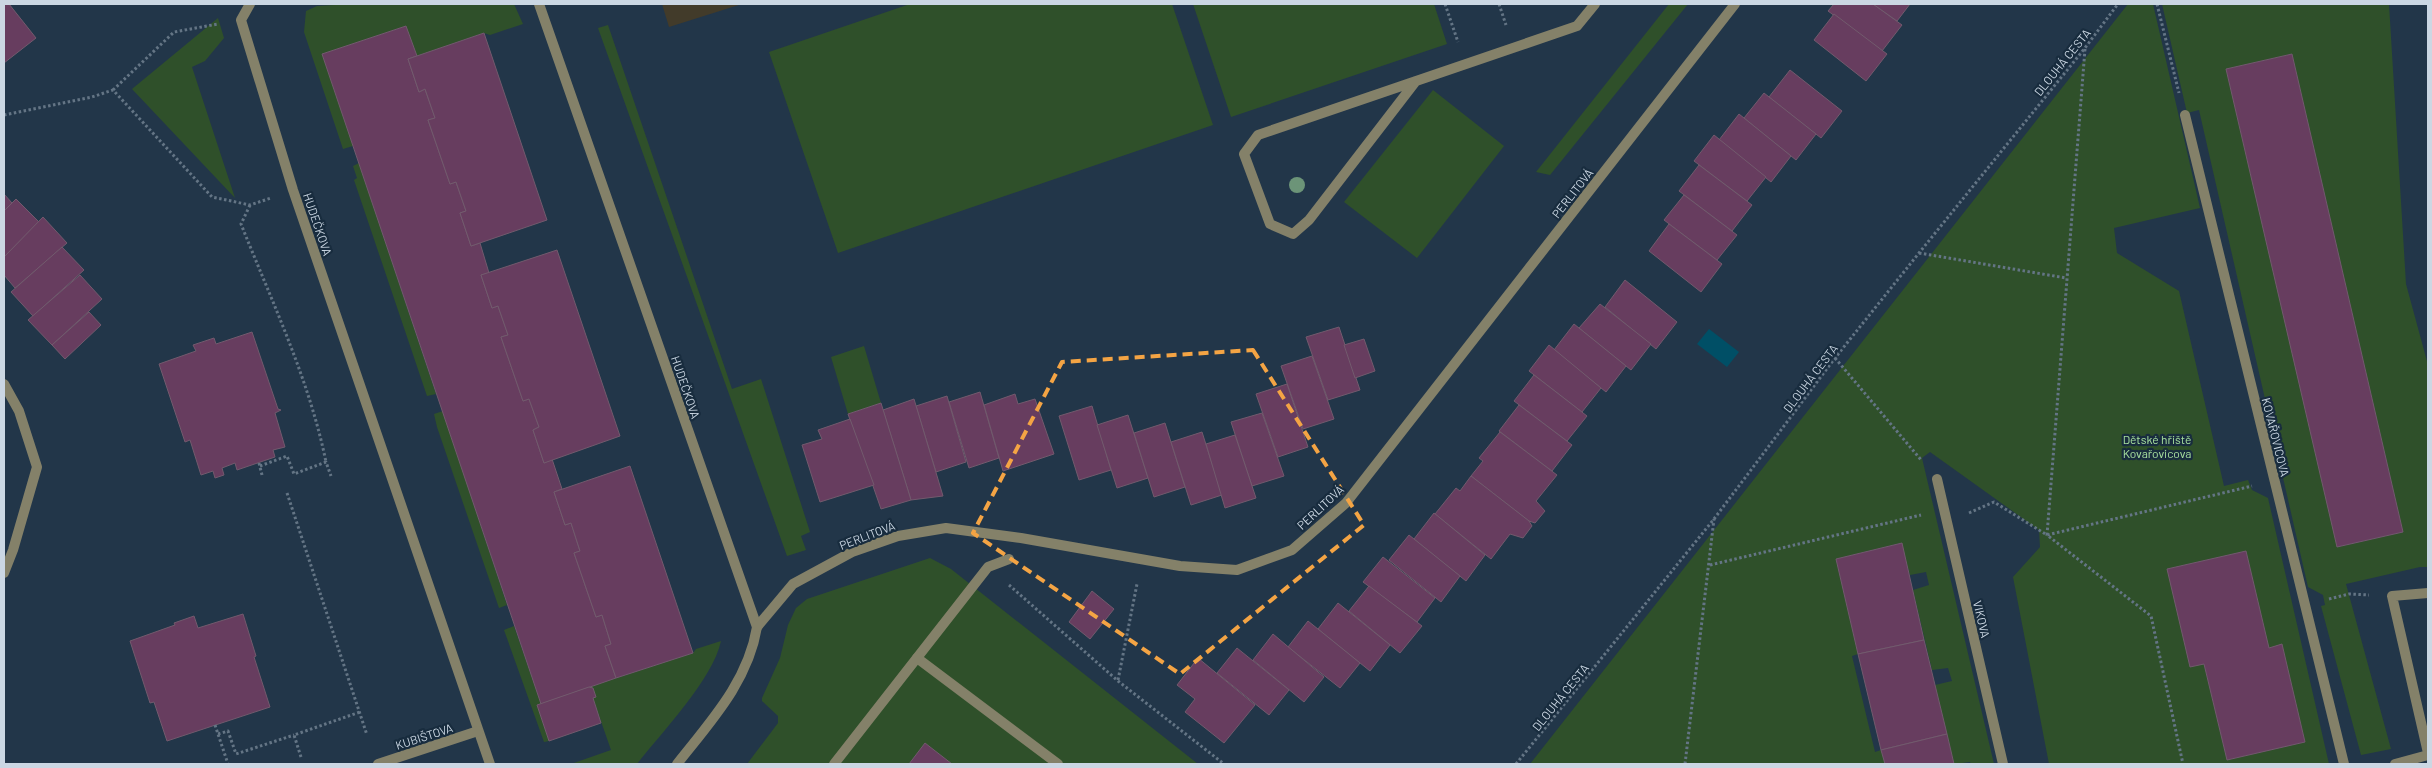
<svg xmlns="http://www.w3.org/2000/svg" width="2432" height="768" font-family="Barlow,sans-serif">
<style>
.commercial{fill:#423b2a}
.green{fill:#2f502a;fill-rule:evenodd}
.water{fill:#004f66}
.building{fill:#673d5f;stroke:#725a6d}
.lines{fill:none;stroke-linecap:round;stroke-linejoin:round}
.path{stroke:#647585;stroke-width:3;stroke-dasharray:2.5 2.5;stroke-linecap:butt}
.service{stroke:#848169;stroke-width:10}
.minor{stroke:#848169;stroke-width:10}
.tree{fill:#6c9478}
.marked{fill:none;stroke:#f4a444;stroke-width:4;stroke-dasharray:10 6;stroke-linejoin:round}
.labels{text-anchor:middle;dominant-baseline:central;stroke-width:4.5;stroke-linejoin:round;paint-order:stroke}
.street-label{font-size:12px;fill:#cbd7e3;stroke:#182c3e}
.park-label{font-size:12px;fill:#a8e09e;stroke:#182c3e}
</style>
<rect width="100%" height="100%" fill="#223649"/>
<polygon class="commercial" points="662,4 742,4 669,27"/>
<g class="green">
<polygon points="352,4 514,4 523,24 490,35 484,33 417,56 406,26 323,54 353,146 343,149 304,32 306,11 317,6"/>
<polygon points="910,4 1172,4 1213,125 838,253 769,52"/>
<polygon points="1193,4 1434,4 1447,44 1231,117"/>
<polygon points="1669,4 1688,4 1550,175 1536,172"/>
<path d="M2128,4H2153L2200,208L2114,228L2117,253L2179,291L2224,486L2248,480L2252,490L2268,498L2329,764H2049L2013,577L2040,547L2039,530L1930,452L1922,458L1994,764H1971L1970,762L1954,764L1935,685L1952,681L1948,668L1932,670L1913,590L1929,585L1926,572L1910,575L1901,543L1836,559L1858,654L1852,656L1875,752L1881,750L1885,764H1530ZM2246,551L2269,648L2282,645L2305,742L2227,760L2204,664L2167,569Z"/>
<path d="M2162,4H2389L2406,284L2428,365V567H2420L2346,584L2391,749L2361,755L2321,606L2325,605L2323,595L2308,587L2199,110L2187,113ZM2292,54L2403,532L2338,547L2226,69Z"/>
<polygon points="218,18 224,38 205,61 192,67 235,198 132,89"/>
<polygon points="608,25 732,389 761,379 810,532 801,536 806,550 787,556 598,28"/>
<polygon points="1433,90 1504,146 1417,258 1344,202"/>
<polygon points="359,163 436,394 427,396 354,180 357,178 353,166"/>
<polygon points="864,346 881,403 848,414 831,357"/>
<polygon points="443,411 507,605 499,608 437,427 434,414"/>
<polygon points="930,558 951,569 1198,764 952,764 925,744 909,764 747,764 778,723 778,716 762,701 762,698 780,658 788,625 796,608 807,599"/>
<polygon points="514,626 541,704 537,705 549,741 544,742 504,630"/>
<path d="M721,641C713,679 662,732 637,764H571L611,750L589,687L693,653L696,649Z"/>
</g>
<polygon class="water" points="1709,329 1739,352 1727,367 1697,344"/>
<g class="building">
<polygon points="4,4 9,4 36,38 4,63"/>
<polygon points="1834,4 1873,4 1902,25 1882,51 1828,11"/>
<polygon points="1873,4 1910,4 1897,21"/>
<polygon points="1834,14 1887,54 1866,81 1814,40"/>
<polygon points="406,26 417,56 408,59 419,92 425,89 435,118 428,120 450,184 456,182 466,211 460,213 471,246 480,243 489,273 481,275 492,308 498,306 508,335 501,337 523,401 529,399 539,427 533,430 544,463 552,459 562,489 554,492 565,525 571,523 580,551 574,553 596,617 602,615 611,644 605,646 616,678 541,704 322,54"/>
<polygon points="484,33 547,220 471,246 460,213 466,211 456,182 450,184 428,120 435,118 425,89 419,92 408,59"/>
<polygon points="2292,54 2403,532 2337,547 2226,69"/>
<polygon points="1790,70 1842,111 1821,138 1769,97"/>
<polygon points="1764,93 1816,134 1796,160 1744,118"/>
<polygon points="1739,114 1791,156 1771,182 1719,140"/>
<polygon points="1714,135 1766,177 1747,201 1694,161"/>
<polygon points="1699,165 1752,205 1732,231 1679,191"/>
<polygon points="4,194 12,203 4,211"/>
<polygon points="1684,195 1737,235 1717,260 1664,220"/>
<polygon points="16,199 39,222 4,257 4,211"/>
<polygon points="43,217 67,243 15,288 4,275 4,257"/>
<polygon points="1669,224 1722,264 1701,292 1649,251"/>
<polygon points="62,247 84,270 33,316 11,292"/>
<polygon points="557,250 620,436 544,463 533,430 539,427 529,399 523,401 501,337 508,335 498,306 492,308 481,275"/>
<polygon points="80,275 102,299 52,345 28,320"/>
<polygon points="1625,280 1677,322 1656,349 1605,307"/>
<polygon points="1600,304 1651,344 1631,370 1579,328"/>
<polygon points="89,312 101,325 65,359 52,345"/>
<polygon points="1574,324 1626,366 1606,392 1554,350"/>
<polygon points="1339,327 1360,390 1328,400 1306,337"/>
<polygon points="252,332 278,409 281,410 275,413 285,447 273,450 275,457 237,470 235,463 222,468 224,475 215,478 213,471 201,475 190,440 185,442 159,364 196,351 193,345 214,338 216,344"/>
<polygon points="1364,339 1375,371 1355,378 1344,345"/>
<polygon points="1549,345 1601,388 1582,412 1529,371"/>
<polygon points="1312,356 1334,419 1303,429 1281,366"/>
<polygon points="1534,375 1587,416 1567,441 1514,401"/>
<polygon points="1287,384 1308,447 1278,457 1256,394"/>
<polygon points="980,392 999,458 969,468 949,402"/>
<polygon points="1015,394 1018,404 1035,399 1054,454 1003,471 984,405"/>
<polygon points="947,396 966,462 936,472 916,406"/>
<polygon points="914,399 943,496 911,500 883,410"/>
<polygon points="881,403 911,500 881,509 848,414"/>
<polygon points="1519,405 1572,445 1552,471 1499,431"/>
<polygon points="1092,406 1111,470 1079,480 1059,416"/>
<polygon points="1262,413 1284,476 1252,486 1231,422"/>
<polygon points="1128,415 1148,478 1117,488 1097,425"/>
<polygon points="850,419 874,485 820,502 802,445 822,439 818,430"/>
<polygon points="1165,423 1185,487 1154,497 1134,433"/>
<polygon points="1202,432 1222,495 1191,505 1171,442"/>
<polygon points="1500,432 1557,475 1536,501 1545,511 1535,523 1529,521 1471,476 1483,461 1479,458"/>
<polygon points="1235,435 1256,498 1225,508 1206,444"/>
<polygon points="630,466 693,653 616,678 605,646 611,644 602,615 596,617 574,553 580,551 571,523 565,525 554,492"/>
<polygon points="1471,476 1529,521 1532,526 1523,538 1510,534 1491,559 1435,514 1456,488 1460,491"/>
<polygon points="1434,513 1485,555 1466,581 1414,539"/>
<polygon points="1409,535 1460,576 1441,602 1389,560"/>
<polygon points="1902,543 1924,640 1858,654 1836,559"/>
<polygon points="2246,551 2269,648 2282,644 2305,742 2227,760 2204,664 2190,667 2167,569"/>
<polygon points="1383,557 1435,598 1417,622 1363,582"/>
<polygon points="1369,586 1422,626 1400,653 1349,611"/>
<polygon points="1092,591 1114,609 1090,639 1069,622"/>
<polygon points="1338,603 1390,645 1370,671 1318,629"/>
<polygon points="243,614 256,656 254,657 270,707 167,741 154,702 150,703 130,641 175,625 174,623 194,616 198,628"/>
<polygon points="1308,621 1360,663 1340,688 1288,647"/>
<polygon points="1273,634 1324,677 1304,702 1253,660"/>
<polygon points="1924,640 1947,734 1881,750 1858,654"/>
<polygon points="1237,648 1289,690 1269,715 1217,673"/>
<polygon points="1198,658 1255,705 1224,743 1185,712 1195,699 1177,685"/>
<polygon points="589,687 593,688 596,697 593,698 601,723 549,741 537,705"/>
<polygon points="1947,734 1954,764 1885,764 1881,750"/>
<polygon points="925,743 952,764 909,764"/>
</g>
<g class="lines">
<g class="path">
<polyline points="1445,4 1458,42"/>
<polyline points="1499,4 1506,25"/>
<polyline points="2157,4 2179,93"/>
<polyline points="2085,49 2047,535 2151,616 2183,764"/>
<polyline points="113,90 174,32 218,24"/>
<polyline points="4,115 92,97 113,90 212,197 250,205 271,198"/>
<path d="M250,205L241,224C272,302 309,379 326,462"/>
<polyline points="1919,253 2066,278"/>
<polyline points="1835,358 1922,461"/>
<polyline points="259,463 262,475"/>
<polyline points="260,466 287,456 294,474 326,462 331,476"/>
<polyline points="287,493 367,735"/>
<polyline points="1969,513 1994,502 2047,535 2252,486"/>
<polyline points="1710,565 1921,515"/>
<polyline points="1009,585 1118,681 1224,764"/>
<polyline points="2329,599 2349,594 2369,595"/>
<polyline points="1118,680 1137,584"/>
<polyline points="215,725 228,764"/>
<polyline points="218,734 228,731 236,754 294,735"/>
<polyline points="301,757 294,735 360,712"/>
<polyline points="1516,764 1714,519 1835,358 1919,253 2085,48 2118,4"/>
<polyline points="1685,764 1714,519"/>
</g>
<g class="service">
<polyline points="1416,81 1309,220 1293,234 1270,224 1244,154 1258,135 1577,26 1595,4"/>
<polyline points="2428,593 2392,596 2428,753"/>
<polyline points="917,658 1058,764"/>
<polyline points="834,764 988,567 1009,559"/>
<polyline points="2395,764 2428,755"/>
</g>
<g class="minor">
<polyline points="250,4 241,20 293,190 490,764"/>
<path d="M539,4L757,627C748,682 710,722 677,764"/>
<polyline points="2185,115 2344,764"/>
<polyline points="4,384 19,411 37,467 13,550 4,573"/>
<polyline points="1937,479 2003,764"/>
<polyline points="757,627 793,584 852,552 898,536 946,528 1021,538 1180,566 1237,570 1292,550 1346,503 1735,4"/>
<polyline points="378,764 478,731"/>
</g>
</g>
<circle class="tree" cx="1297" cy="185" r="8"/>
<path class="marked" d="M1253,350L1364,525L1180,674L973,533L1062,362Z"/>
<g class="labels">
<g class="street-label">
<text transform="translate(2062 62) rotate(-51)">DLOUHÁ CESTA</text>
<text transform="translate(1572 193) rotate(-52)">PERLITOVÁ</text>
<text transform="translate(318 224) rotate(71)">HUDEČKOVA</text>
<text transform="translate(1810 378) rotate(-53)">DLOUHÁ CESTA</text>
<text transform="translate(686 387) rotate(71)">HUDEČKOVA</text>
<text transform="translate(2276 437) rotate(76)">KOVAŘOVICOVA</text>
<text transform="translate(1320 507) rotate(-43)">PERLITOVÁ</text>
<text transform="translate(867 535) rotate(-21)">PERLITOVÁ</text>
<text transform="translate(1982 619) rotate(77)">VIKOVA</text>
<text transform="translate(1560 697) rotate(-51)">DLOUHÁ CESTA</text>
<text transform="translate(424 736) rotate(-18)">KUBIŠTOVA</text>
</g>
<g class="park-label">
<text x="2157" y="439">Dětské hřiště<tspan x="2157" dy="14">Kovařovicova</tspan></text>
</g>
</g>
<rect width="2432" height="768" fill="none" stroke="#cbd7e3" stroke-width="10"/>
</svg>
